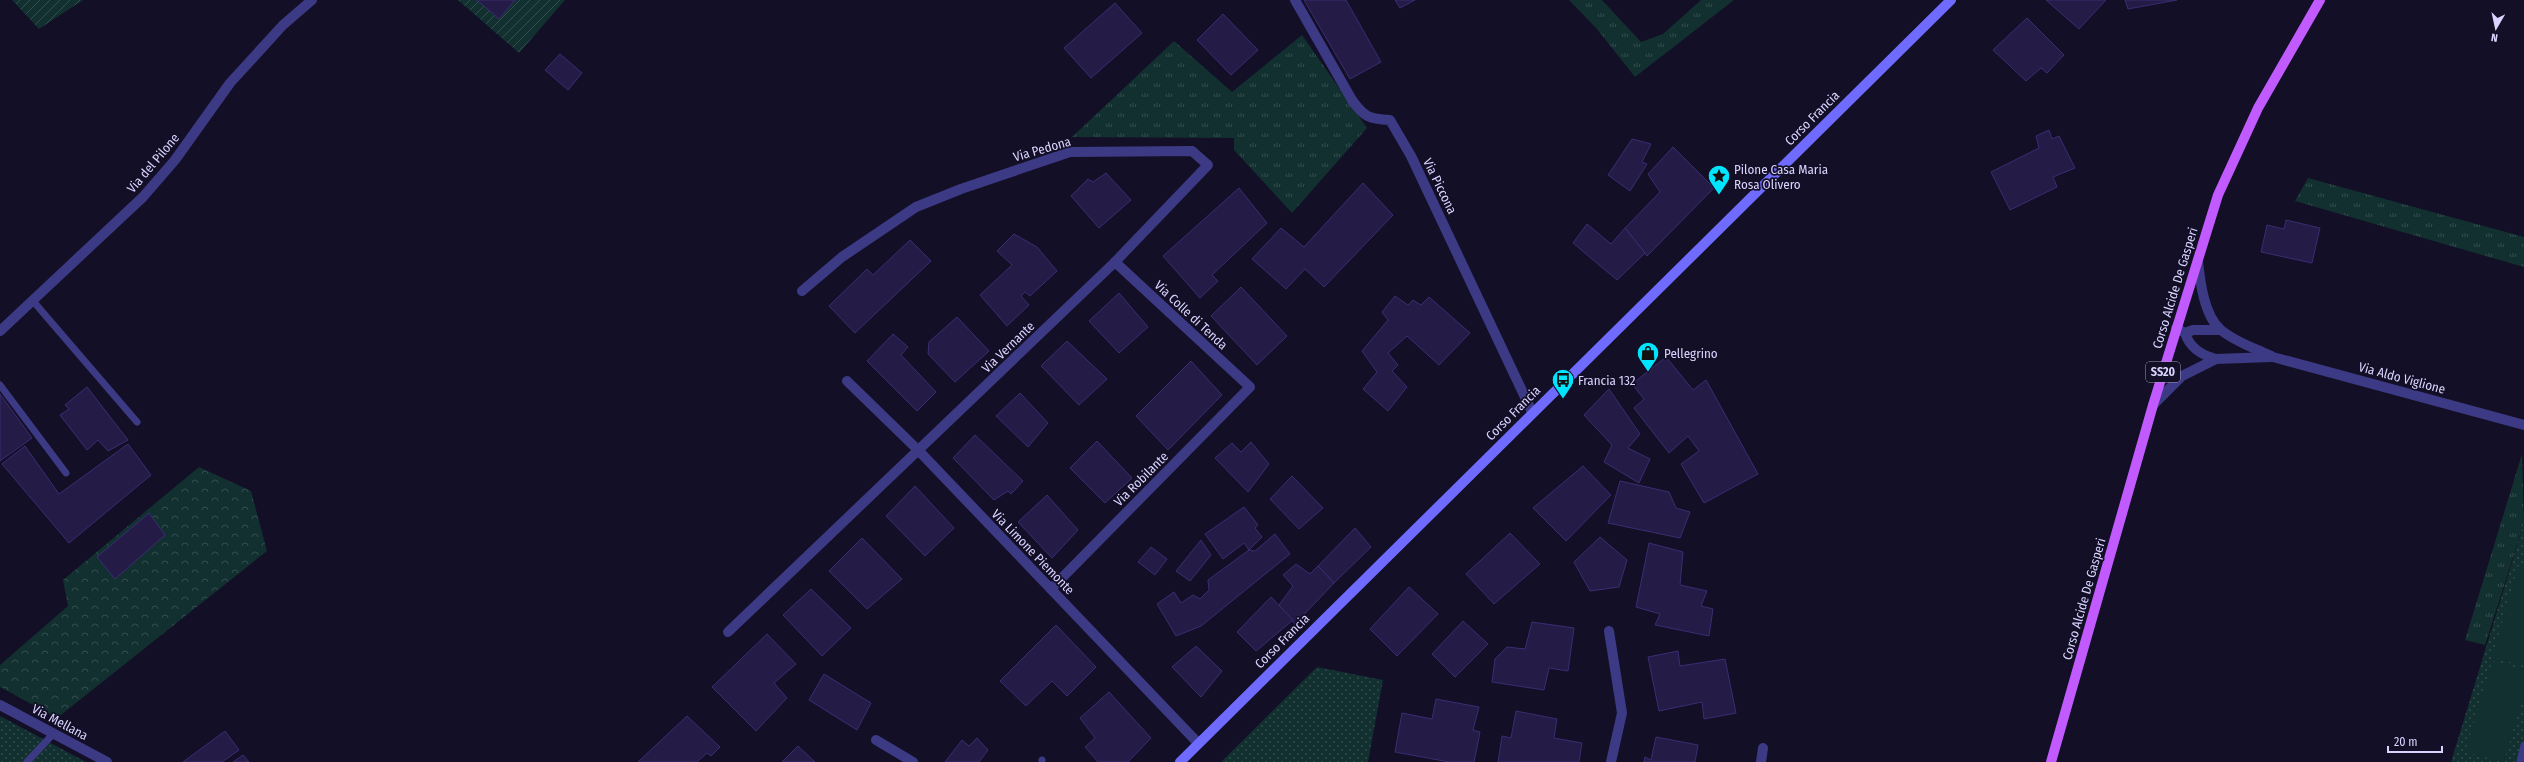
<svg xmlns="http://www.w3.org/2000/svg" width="2524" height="762" font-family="'Fira Sans Condensed',sans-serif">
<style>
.grass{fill:url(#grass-tufts)}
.forest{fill:url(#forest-crowns)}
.park{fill:url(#park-dots)}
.garden{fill:url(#garden-furrows)}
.pitch{fill:#12302f}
.building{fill:#241b47;stroke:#3b2d73}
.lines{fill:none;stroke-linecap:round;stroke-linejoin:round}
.lane{stroke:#3d3a85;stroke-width:7}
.street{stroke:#3d3a85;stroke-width:10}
.secondary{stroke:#6f6bff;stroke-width:10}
.primary{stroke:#c25bff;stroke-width:10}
.labels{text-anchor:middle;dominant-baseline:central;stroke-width:3.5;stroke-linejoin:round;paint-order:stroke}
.shield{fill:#130f26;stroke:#9e99be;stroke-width:1}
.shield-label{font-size:12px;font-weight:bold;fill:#d9d4ff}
.street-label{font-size:13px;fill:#d9d4ff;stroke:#130f26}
.poi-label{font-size:13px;fill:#d9d4ff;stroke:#130f26;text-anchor:start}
</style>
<defs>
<pattern id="grass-tufts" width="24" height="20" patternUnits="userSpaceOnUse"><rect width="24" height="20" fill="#12302f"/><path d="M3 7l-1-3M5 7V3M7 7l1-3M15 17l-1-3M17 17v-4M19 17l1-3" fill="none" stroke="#344d4e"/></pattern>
<pattern id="forest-crowns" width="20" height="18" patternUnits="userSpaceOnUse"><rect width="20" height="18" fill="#12302f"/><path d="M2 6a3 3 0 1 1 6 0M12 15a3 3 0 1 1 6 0" fill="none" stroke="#344d4e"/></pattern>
<pattern id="park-dots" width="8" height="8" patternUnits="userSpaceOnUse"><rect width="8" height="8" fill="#12302f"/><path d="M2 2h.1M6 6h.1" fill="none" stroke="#344d4e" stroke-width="1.8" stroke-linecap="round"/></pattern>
<pattern id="garden-furrows" width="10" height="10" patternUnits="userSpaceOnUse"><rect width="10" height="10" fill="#12302f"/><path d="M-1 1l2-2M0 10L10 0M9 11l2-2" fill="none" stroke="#344d4e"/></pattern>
</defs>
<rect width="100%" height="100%" fill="#130f26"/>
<g class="grass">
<polygon points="1569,0 1602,0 1641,42 1663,34 1701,0 1734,0 1635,77 1597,29"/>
<polygon points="1302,35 1367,128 1292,213 1234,150 1234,138 1072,137 1174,41 1232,92"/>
<polygon points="2308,178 2524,237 2524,267 2295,201"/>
<polygon points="2522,454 2524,523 2485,645 2465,640"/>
</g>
<polygon class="forest" points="199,467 251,491 267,551 57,718 0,687 0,665 68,606 63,580"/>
<g class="park">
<polygon points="2524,523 2524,762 2451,762"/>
<polygon points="1317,667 1383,680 1368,762 1221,762"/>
<polygon points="0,716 86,762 0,762"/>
</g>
<g class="garden">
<polygon points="12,0 83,0 39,29"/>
<polygon points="458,0 565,0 519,53"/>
</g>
<g class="pitch">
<polygon points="2518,566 2524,568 2524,666 2492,657"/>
<polygon points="2492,661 2524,670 2524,693 2504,762 2465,752"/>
</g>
<g class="building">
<polygon points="477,0 515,0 499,19"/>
<polygon points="1304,0 1346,0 1381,62 1350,79"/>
<polygon points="1395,0 1415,0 1400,8"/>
<polygon points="2046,0 2106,0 2079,29"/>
<polygon points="2125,0 2177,0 2128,9"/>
<polygon points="1115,3 1142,33 1091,78 1064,48"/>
<polygon points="1223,14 1258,50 1231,75 1197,40"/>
<polygon points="2027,18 2064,55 2047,73 2041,68 2026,81 1993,50"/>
<polygon points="560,54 582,73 568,90 545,70"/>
<polygon points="2049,130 2052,139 2059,136 2075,168 2053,177 2057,187 2010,210 1991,172 2039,148 2036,136"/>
<polygon points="1632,139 1651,144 1642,162 1647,164 1630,191 1608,175"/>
<polygon points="1673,147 1714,188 1647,256 1625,228 1660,192 1648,174"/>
<polygon points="1106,173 1131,200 1099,228 1071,196 1088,179 1093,182"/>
<polygon points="1363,183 1393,215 1324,287 1305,269 1286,289 1252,259 1281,228 1304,247"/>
<polygon points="1239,188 1267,223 1212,275 1218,281 1200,298 1163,256"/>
<polygon points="2286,220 2320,228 2312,263 2261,252 2267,225 2284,229"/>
<polygon points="1587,224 1611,244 1625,228 1645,253 1617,280 1573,243"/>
<polygon points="1014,234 1037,247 1057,271 1030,296 1025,292 1021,296 1029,305 1007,326 980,295 1012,265 997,251"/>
<polygon points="910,240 931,261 855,333 829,306 867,269 873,275"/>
<polygon points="1241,287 1287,336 1257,365 1211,316"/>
<polygon points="1119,293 1148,327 1119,353 1089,321"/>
<polygon points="1395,296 1408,305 1413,300 1421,305 1429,297 1470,333 1439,365 1407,336 1388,353 1398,365 1392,371 1407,387 1388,411 1363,389 1377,372 1362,351 1388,320 1382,312"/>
<polygon points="957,317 989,351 955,382 928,354 929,342"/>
<polygon points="893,334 908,347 901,355 936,392 917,411 867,361"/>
<polygon points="1067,341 1107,379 1079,405 1041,366"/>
<polygon points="1666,357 1693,390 1706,380 1758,474 1704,503 1681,464 1699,451 1688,436 1669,453 1634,408 1644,399 1632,384"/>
<polygon points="1191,361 1222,395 1168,450 1136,416"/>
<polygon points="87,387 128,440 108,451 98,440 87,450 60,415 69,409 65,405"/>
<polygon points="1609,389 1640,434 1628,448 1650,459 1639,483 1604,462 1612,445 1584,415"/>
<polygon points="1020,393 1048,423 1028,447 996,416"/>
<polygon points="0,394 32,438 0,461"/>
<polygon points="975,435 1023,481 1011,494 1008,491 994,500 953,458"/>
<polygon points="1097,441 1132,478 1105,503 1070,468"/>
<polygon points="1251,442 1269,464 1248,492 1215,458 1232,443 1241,452"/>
<polygon points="128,444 151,475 69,543 2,464 25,446 59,494"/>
<polygon points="1583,466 1611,495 1566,541 1533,508"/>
<polygon points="1292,476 1323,508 1299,529 1270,499"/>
<polygon points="1620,481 1669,492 1676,508 1690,512 1680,538 1608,523"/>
<polygon points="915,486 954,528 925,556 886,516"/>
<polygon points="1047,495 1078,530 1052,558 1018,522"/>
<polygon points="1244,507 1258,525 1255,528 1262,537 1249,550 1244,543 1223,559 1205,534"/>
<polygon points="149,513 165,535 115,579 97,557"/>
<polygon points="1355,528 1371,547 1334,583 1318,566"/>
<polygon points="1510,533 1540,564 1494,604 1466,574"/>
<polygon points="1275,534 1290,554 1201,626 1176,636 1157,604 1174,592 1181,603 1193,595 1200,599 1209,590 1208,580 1249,550 1255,551"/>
<polygon points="1600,537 1627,560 1619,587 1590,591 1574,562"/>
<polygon points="862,538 902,579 867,609 829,571"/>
<polygon points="1201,540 1211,555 1190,581 1176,571"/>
<polygon points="1649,543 1683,552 1680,585 1707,591 1701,606 1713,609 1709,636 1655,625 1660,614 1636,607"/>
<polygon points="1151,547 1167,559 1155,575 1138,562"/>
<polygon points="1296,564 1310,574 1318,566 1334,583 1295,624 1279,605 1293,586 1283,575"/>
<polygon points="1409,587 1438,614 1397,656 1370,629"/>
<polygon points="811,589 851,628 822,656 783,615"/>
<polygon points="1271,597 1293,620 1256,651 1237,632"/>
<polygon points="1463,621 1488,644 1455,677 1432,654"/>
<polygon points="1532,622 1574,628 1568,671 1549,668 1544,690 1492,682 1495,659 1507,647 1525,649"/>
<polygon points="1056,625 1096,667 1067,696 1052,681 1026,706 1000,681"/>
<polygon points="767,634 796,664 774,683 787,698 756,731 712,687"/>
<polygon points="1196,646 1222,671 1201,697 1172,667"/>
<polygon points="1678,651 1680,666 1725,659 1736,713 1704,719 1702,702 1659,711 1648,657"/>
<polygon points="824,674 871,703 857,730 809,700"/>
<polygon points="1109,692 1151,738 1128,762 1098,762 1085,747 1095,738 1080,718"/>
<polygon points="1436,699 1479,707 1473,730 1480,732 1474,762 1449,762 1395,752 1402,713 1432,719"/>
<polygon points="1516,711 1557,719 1554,738 1582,743 1579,762 1498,762 1502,736 1511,738"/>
<polygon points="687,716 720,747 711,756 707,753 697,762 638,762"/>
<polygon points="225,731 239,750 222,762 183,762"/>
<polygon points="1656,737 1698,745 1695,762 1644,762 1645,757 1651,760"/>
<polygon points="977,738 988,750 979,762 945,762 962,740 969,746"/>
<polygon points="798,746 815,762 782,762"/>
<polygon points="243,755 249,762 233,762"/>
</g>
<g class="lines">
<g class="lane">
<polyline points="33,301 137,422"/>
<polyline points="0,385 66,473"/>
<polyline points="27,762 54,733"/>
<polyline points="1042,762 1042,760"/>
<polyline points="2520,762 2524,745"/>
</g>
<g class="street">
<path d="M1295,0L1352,100C1364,117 1369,119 1390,120L1411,156L1532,412"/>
<path d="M2198,261C2200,281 2204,316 2221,330C2235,342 2257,349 2273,357L2524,425"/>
<polyline points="2176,328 2185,333 2193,330 2220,330"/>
<polyline points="0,331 143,197 175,160 230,83 283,25 312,0"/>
<path d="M2185,333C2190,348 2201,355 2216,359"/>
<polyline points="847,381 919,451 1198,743"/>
<polyline points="2153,405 2182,376 2216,359 2271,357"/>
<polyline points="1051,589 1250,387 1115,262"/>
<polyline points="1609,631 1622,713 1611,762"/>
<polyline points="728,632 1115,262 1208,165 1192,151 1070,152 961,189 916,207 842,257 802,291"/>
<polyline points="0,705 107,762"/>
<polyline points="876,740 913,762"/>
<polyline points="1761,762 1763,748"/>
</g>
<polyline class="secondary" points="1180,762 1951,0"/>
<polyline class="primary" points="2051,762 2153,405 2218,195 2258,108 2320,0"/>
</g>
<defs>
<g id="sight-pin" transform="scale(1.15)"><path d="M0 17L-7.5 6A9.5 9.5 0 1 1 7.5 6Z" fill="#00e5ff" stroke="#130f26"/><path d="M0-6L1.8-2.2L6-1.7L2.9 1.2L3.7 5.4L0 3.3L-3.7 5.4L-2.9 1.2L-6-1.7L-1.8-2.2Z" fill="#111"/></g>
<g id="shop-pin" transform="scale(1.15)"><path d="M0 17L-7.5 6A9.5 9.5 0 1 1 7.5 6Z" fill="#00e5ff" stroke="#130f26"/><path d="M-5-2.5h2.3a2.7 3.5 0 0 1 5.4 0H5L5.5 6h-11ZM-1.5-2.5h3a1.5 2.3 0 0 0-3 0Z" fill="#111"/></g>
<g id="bus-pin" transform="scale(1.15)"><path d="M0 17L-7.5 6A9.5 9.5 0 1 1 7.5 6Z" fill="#00e5ff" stroke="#130f26"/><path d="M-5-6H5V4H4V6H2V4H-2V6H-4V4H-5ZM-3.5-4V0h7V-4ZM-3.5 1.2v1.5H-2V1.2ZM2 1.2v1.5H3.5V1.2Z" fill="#111"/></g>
</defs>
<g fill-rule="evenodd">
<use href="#sight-pin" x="1719" y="176"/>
<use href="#shop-pin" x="1648" y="353"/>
<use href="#bus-pin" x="1563" y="380"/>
</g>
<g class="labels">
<rect class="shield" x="2146" y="362" width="34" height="20" rx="3"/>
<g class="shield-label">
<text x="2163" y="372">SS20</text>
</g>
<g class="street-label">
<text transform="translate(1812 118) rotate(-45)">Corso Francia</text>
<text transform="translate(1042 149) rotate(-16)">Via Pedona</text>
<text transform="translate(153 163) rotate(-50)">Via del Pilone</text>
<text transform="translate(1440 186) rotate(64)">Via Piccona</text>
<text transform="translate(2175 288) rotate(-73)">Corso Alcide De Gasperi</text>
<text transform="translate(1191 315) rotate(43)">Via Colle di Tenda</text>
<text transform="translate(1008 347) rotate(-44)">Via Vernante</text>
<text transform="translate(2402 378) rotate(15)">Via Aldo Viglione</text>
<text transform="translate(1513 413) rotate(-45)">Corso Francia</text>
<text transform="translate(1141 479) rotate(-45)">Via Robilante</text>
<text transform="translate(1033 552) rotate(46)">Via Limone Piemonte</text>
<text transform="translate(2084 599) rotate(-74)">Corso Alcide De Gasperi</text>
<text transform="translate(1282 641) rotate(-45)">Corso Francia</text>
<text transform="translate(60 722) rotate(28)">Via Mellana</text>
</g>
<g class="poi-label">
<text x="1734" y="169">Pilone Casa Maria<tspan x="1734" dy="15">Rosa Olivero</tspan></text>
<text x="1664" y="353">Pellegrino</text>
<text x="1578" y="380">Francia 132</text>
</g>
</g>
<g transform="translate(2496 28) rotate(189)" stroke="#130f26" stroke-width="3" paint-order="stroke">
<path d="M0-3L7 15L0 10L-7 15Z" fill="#d9d4ff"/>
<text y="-6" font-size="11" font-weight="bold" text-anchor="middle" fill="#d9d4ff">N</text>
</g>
<path d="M2388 746v6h54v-6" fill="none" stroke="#d9d4ff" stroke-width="2"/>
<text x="2394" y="746" font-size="12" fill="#d9d4ff" stroke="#130f26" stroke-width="3" paint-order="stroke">20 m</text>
</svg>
